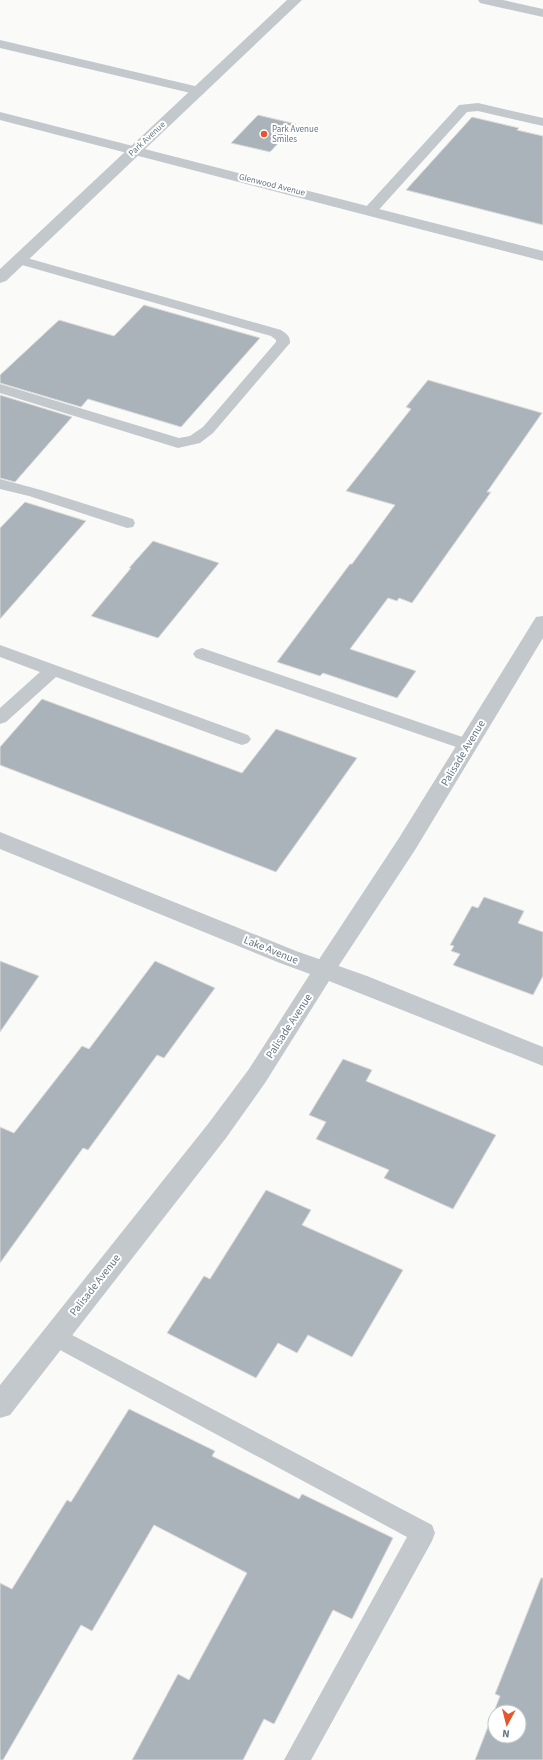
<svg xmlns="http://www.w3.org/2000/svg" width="543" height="1760" font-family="'Source Sans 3',sans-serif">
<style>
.building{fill:#aab3b9;stroke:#dcdcda;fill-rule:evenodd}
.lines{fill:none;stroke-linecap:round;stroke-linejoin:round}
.service{fill:#c3c8cc;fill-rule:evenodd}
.minor{fill:#c3c8cc;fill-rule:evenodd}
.tertiary{fill:#c3c8cc;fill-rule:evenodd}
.poi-dot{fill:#e4572e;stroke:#fff;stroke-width:1.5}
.labels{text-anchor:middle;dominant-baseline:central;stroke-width:4;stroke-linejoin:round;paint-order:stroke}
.far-poi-label{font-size:9px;fill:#657683;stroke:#fff;text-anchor:start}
.far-street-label{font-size:9px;fill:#657683;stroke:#fff}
.street-label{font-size:11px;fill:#657683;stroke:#fff}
</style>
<rect width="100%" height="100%" fill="#fafaf8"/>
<g class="building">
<polygon points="258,115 296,124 270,152 231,143"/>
<polygon points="472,117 519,128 517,130 543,136 543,225 406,190"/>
<polygon points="144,305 260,338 181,427 88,399 81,407 0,383 0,375 59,320 114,336"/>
<polygon points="428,380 542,413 487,492 491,492 412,603 399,598 397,601 388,598 350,649 416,671 397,698 323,673 320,676 277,662 350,564 352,564 395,505 346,491 411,409 406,407"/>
<polygon points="0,395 72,417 15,482 0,478"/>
<polygon points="25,502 86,521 0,619 0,528"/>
<polygon points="153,541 219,563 158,638 91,616 131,568 129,568"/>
<polygon points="42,699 242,773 276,729 357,758 276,872 0,765 0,747"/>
<polygon points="484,897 524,911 518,923 543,932 543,976 533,995 453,965 460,954 451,951 454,946 450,945 472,906 478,908"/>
<polygon points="0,961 39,976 0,1032"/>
<polygon points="155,961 215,988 164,1058 157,1055 88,1150 83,1148 0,1263 0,1127 14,1133 82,1046 89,1049"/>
<polygon points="343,1059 372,1070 366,1081 496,1135 453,1209 384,1178 389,1170 316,1139 326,1122 309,1115"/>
<polygon points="266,1190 311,1210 302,1225 403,1270 352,1357 308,1335 297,1353 278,1343 256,1378 167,1333 204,1276 210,1279"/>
<polygon points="129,1409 215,1451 212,1456 299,1499 302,1494 393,1538 352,1619 333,1610 274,1724 264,1719 243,1760 132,1760 178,1674 189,1680 247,1573 154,1525 92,1631 81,1625 3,1760 0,1760 0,1583 12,1589 67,1500 71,1502"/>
<path d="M541,1578H543V1760H475L500,1696L495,1694ZM495,1712H519V1736H495Z"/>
</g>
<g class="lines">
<g class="service">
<polygon points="0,40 199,87 203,88 205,91 203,94 199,95 0,48"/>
<polygon points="478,103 543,118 543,126 478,111 467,112 375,214 365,214 363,211 365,208 459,105"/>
<path d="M20,256L281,330C287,334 290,336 290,343L213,433L200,443L178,448L0,393V384L179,438L190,436L203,427L276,342V340L271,336L15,263L13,260L15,257Z"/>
<polygon points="0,479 41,490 133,519 135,523 133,527 127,528 29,496 0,489"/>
<polygon points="0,645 248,735 251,739 248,743 242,745 236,743 56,677 6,722 0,724 0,708 40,672 0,657"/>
<polygon points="202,648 474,741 477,745 474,749 468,751 462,749 196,658 193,654 196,650"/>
<polygon points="55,1326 432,1525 435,1533 432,1541 311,1760 284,1760 407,1537 47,1343 44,1336 47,1329"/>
</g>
<g class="minor">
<polygon points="478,0 503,0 543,9 543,17 480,3"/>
<polygon points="0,112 543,251 543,261 0,120"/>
<polygon points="543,616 543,638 415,850 332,976 324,979 316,976 313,970 316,964 399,838 536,617"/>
</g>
<g class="tertiary">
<polygon points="287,0 302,0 6,281 0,283 0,269"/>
<polygon points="0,832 296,951 367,976 543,1047 543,1066 329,981 265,1083 226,1138 10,1415 0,1418 0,1385 208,1124 249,1069 310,974 280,963 0,849"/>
</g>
</g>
<circle class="poi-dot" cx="264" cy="134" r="4"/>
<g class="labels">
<g class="far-poi-label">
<text x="272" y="129">Park Avenue<tspan x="272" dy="10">Smiles</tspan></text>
</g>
<g class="far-street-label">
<text transform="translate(147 139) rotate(-43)">Park Avenue</text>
<text transform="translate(272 185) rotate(14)">Glenwood Avenue</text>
</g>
<g class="street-label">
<text transform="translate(463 753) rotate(-59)">Palisade Avenue</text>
<text transform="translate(271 950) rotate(22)">Lake Avenue</text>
<text transform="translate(289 1026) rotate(-57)">Palisade Avenue</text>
<text transform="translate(95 1285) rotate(-52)">Palisade Avenue</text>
</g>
</g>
<g transform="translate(507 1724) rotate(187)"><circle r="19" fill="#ffffff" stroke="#c1c8cd"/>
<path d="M0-3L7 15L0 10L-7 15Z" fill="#e4572e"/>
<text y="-6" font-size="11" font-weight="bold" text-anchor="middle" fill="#657683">N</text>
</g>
</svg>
